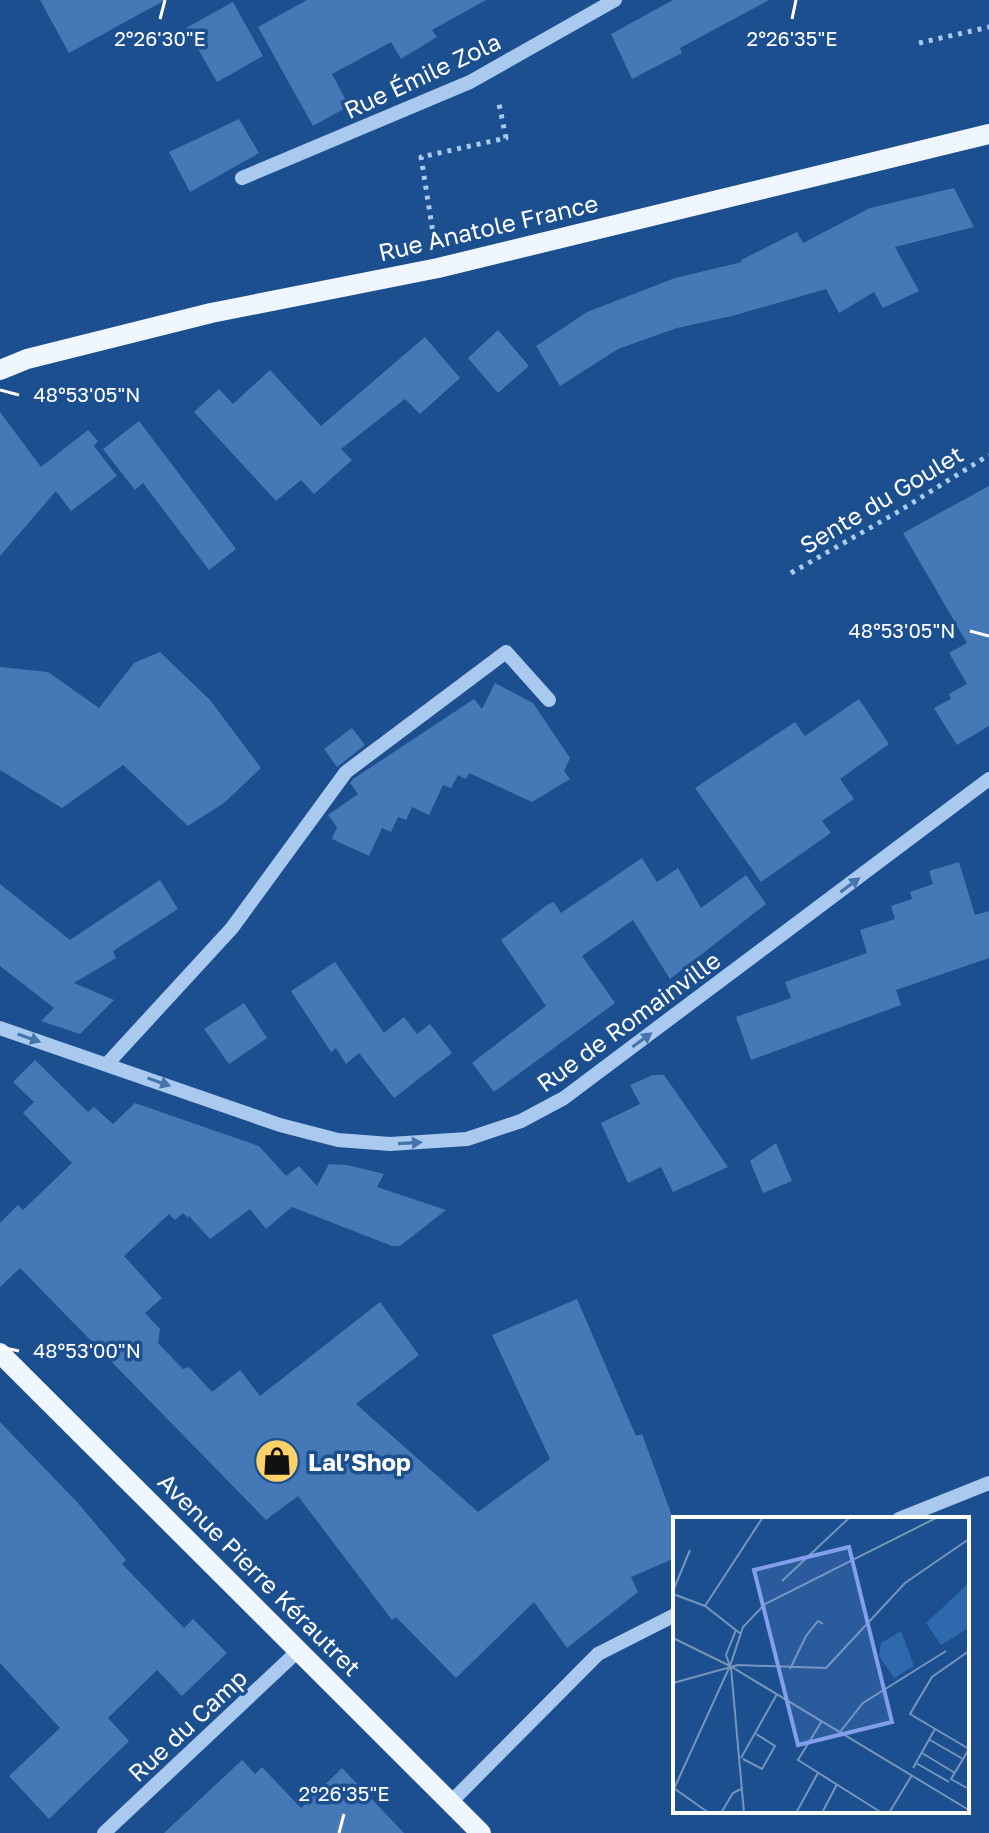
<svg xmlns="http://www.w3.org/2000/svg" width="989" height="1833" font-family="'Golos Text',sans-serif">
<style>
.building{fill:#4478b7}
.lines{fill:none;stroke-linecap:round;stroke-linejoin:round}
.path{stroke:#a9c9ee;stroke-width:5;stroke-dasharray:4 6;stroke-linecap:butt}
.minor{stroke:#a9c9ee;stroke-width:14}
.major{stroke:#f0f6ff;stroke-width:20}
.oneway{fill:#4674ac}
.ticks{fill:none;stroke:#fff;stroke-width:3}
.labels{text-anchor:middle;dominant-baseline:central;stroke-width:7;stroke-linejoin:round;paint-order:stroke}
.street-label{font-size:24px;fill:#fff;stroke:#1b4f8f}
.poi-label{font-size:24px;font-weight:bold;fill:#fff;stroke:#1b4f8f;text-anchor:start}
.inset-road{fill:none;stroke:#7695bc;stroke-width:2}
.view{fill:#839eea;fill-opacity:0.15;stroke:#839eea;stroke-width:4}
.inset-edge{fill:none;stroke:#fff;stroke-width:4}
.ticks-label{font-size:20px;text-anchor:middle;fill:#fff;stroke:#1b4f8f;stroke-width:7;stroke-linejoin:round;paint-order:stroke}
</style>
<rect width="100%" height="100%" fill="#1b4f8f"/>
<g class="building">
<polygon points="40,0 165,0 69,53"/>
<polygon points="307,0 486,0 432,30 437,37 401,59 391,42 332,74 349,106 313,126 258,27"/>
<polygon points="673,0 769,0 680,48 682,53 632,79 611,34"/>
<polygon points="233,2 263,56 217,82 186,28"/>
<polygon points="239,119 259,153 190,192 169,152"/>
<polygon points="954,188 974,227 895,247 919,291 883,308 874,292 839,313 826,289 732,316 677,328 618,349 560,386 536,346 587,312 675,278 742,262 741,260 797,232 803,243 870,208"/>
<polygon points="498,330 529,366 498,393 468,358"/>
<polygon points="425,337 460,378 420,414 405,399 341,449 352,460 314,494 301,480 276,501 194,412 219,389 233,404 270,370 321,426"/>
<polygon points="0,412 41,467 88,430 98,441 94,446 117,476 71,511 56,491 0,556"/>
<polygon points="139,421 236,549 209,570 143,483 135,490 103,449"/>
<polygon points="989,486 989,726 957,745 934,708 951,699 949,694 967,684 949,653 967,643 903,533"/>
<polygon points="160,652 210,700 261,768 224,803 188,826 123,765 62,808 0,770 0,667 48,672 99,708 134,663"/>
<polygon points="495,683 533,703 570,758 564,771 570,779 532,802 469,773 466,779 458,775 451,788 443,785 429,815 412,807 406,820 398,817 391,832 382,828 369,856 332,839 337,827 328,815 358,794 350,783 353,779 474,699 482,709"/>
<polygon points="859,699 889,744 840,779 854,799 822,821 831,833 761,882 695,788 795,722 805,736"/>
<polygon points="352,728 365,745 337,767 324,749"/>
<polygon points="642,858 657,882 678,868 701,908 746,875 766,904 670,979 633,920 582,956 615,1003 494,1092 472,1063 546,1006 501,940 547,905 554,902 561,913"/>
<polygon points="959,862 975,915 989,911 989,958 896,990 901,1005 751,1060 736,1017 791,998 785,982 867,953 860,930 895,919 891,906 912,899 910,892 933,884 929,871"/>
<polygon points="160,880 178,909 113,951 116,958 74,983 114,1000 80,1034 41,1021 54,1008 0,966 0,884 70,940"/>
<polygon points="335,962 384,1033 404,1017 417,1034 430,1024 452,1053 394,1098 359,1053 346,1064 336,1048 331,1052 291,991"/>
<polygon points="244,1003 267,1038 229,1064 204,1029"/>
<polygon points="35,1060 88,1112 94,1107 113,1124 135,1103 259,1146 286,1176 299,1166 317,1186 329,1164 347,1165 384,1174 377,1187 446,1210 400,1246 392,1246 292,1207 266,1229 250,1209 210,1239 189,1216 188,1218 183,1213 175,1220 169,1214 124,1256 162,1298 145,1313 160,1329 158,1343 183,1369 189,1367 212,1392 240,1370 260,1396 380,1302 419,1355 356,1404 478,1512 550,1459 492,1335 577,1299 636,1436 642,1434 675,1524 675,1558 631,1577 638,1592 567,1648 534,1602 456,1678 396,1617 392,1620 298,1496 266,1520 20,1268 0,1287 0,1223 18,1205 23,1210 72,1163 23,1113 34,1102 13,1082"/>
<polygon points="653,1075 664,1075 728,1167 673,1192 661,1167 628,1183 601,1123 640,1104 630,1085"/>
<polygon points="776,1143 792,1181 763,1193 750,1161"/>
<polygon points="0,1422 77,1502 126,1560 122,1564 184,1628 193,1619 227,1653 182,1696 157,1670 108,1718 129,1741 49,1819 9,1776 60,1728 0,1663"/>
<polygon points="242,1760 255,1774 262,1767 301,1808 342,1768 404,1833 164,1833"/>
</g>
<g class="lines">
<g class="path">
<polyline points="919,43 989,27"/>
<polyline points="434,239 421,157 506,138 498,99"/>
<polyline points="791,573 896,513 989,455"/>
</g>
<g class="minor">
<polyline points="242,178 470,82 615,0"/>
<polyline points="0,1028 280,1125 338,1140 390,1144 467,1139 521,1121 564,1098 989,779"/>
<polyline points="107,1064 232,928 346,772 506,652 549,700"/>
<polyline points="899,1519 989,1483"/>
<polyline points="451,1802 598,1654 675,1615"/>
<polyline points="104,1833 299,1650"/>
</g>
<g class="major">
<polyline points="0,370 27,359 211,313 438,268 989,134"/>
<polyline points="0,1353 481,1833"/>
</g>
</g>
<defs><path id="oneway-solid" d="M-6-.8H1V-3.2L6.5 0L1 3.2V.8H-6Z" transform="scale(2)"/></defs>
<g class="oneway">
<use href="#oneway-solid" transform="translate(850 885) rotate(-37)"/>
<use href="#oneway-solid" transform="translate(29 1038) rotate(19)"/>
<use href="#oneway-solid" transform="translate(642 1040) rotate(-36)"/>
<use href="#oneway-solid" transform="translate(159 1082) rotate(19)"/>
<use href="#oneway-solid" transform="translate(410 1143) rotate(-3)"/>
</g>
<path class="ticks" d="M160,19L165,0M792,19L796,0M0,390L19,395M970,631L989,636M0,1347L19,1351M339,1833L344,1814"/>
<defs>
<g id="shop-disc" transform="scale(2.3)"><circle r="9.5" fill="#ffd166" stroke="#1b4f8f"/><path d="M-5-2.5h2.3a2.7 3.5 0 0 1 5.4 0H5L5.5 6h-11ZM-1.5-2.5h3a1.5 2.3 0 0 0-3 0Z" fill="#111"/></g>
</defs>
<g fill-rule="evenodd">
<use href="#shop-disc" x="277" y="1461"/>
</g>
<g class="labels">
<g class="street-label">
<text transform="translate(422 75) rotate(-25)">Rue Émile Zola</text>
<text transform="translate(488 227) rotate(-13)">Rue Anatole France</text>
<text transform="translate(881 499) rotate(-31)">Sente du Goulet</text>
<text transform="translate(628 1021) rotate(-36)">Rue de Romainville</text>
<text transform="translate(260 1574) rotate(45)">Avenue Pierre Kérautret</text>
<text transform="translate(187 1725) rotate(-43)">Rue du Camp</text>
</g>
<g class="poi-label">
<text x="308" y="1461">Lal’Shop</text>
</g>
</g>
<g transform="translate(673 1517)">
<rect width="296" height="296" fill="#1b4f8f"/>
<path d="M296,66V111L268,128L253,106ZM228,114L241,149L221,161L206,139L208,126Z" fill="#2e69ad"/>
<path class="inset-road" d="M109,64L177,0M0,74L17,33M0,77L32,89L68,117M32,89L90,0M0,121L57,149L296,293M57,149L70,110L92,87L265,0M57,149L53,138L63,113M58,151L71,296M117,152L133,119L145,104L150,107M0,166L65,148L153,151L232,66L296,22M149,204L125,243L209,296M167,215L190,186L273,134M257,223L290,242M249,236L282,256M68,241L104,177M70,242L89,252L102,229L83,217M243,246L276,265M240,251L262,212M294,271L278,262L296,232L237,197L259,160L296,134M2,272L36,296M0,274L56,151M48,296L60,276L70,271M123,296L145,256M149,296L164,267M216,296L239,258"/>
<path class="view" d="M176,30L219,205L125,228L81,53Z"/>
<rect width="296" height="296" class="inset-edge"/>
</g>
<g class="ticks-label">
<text x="160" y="46">2°26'30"E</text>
<text x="792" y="46">2°26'35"E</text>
<text x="87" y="402">48°53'05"N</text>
<text x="902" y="638">48°53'05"N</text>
<text x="87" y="1358">48°53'00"N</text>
<text x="344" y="1801">2°26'35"E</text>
</g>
</svg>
